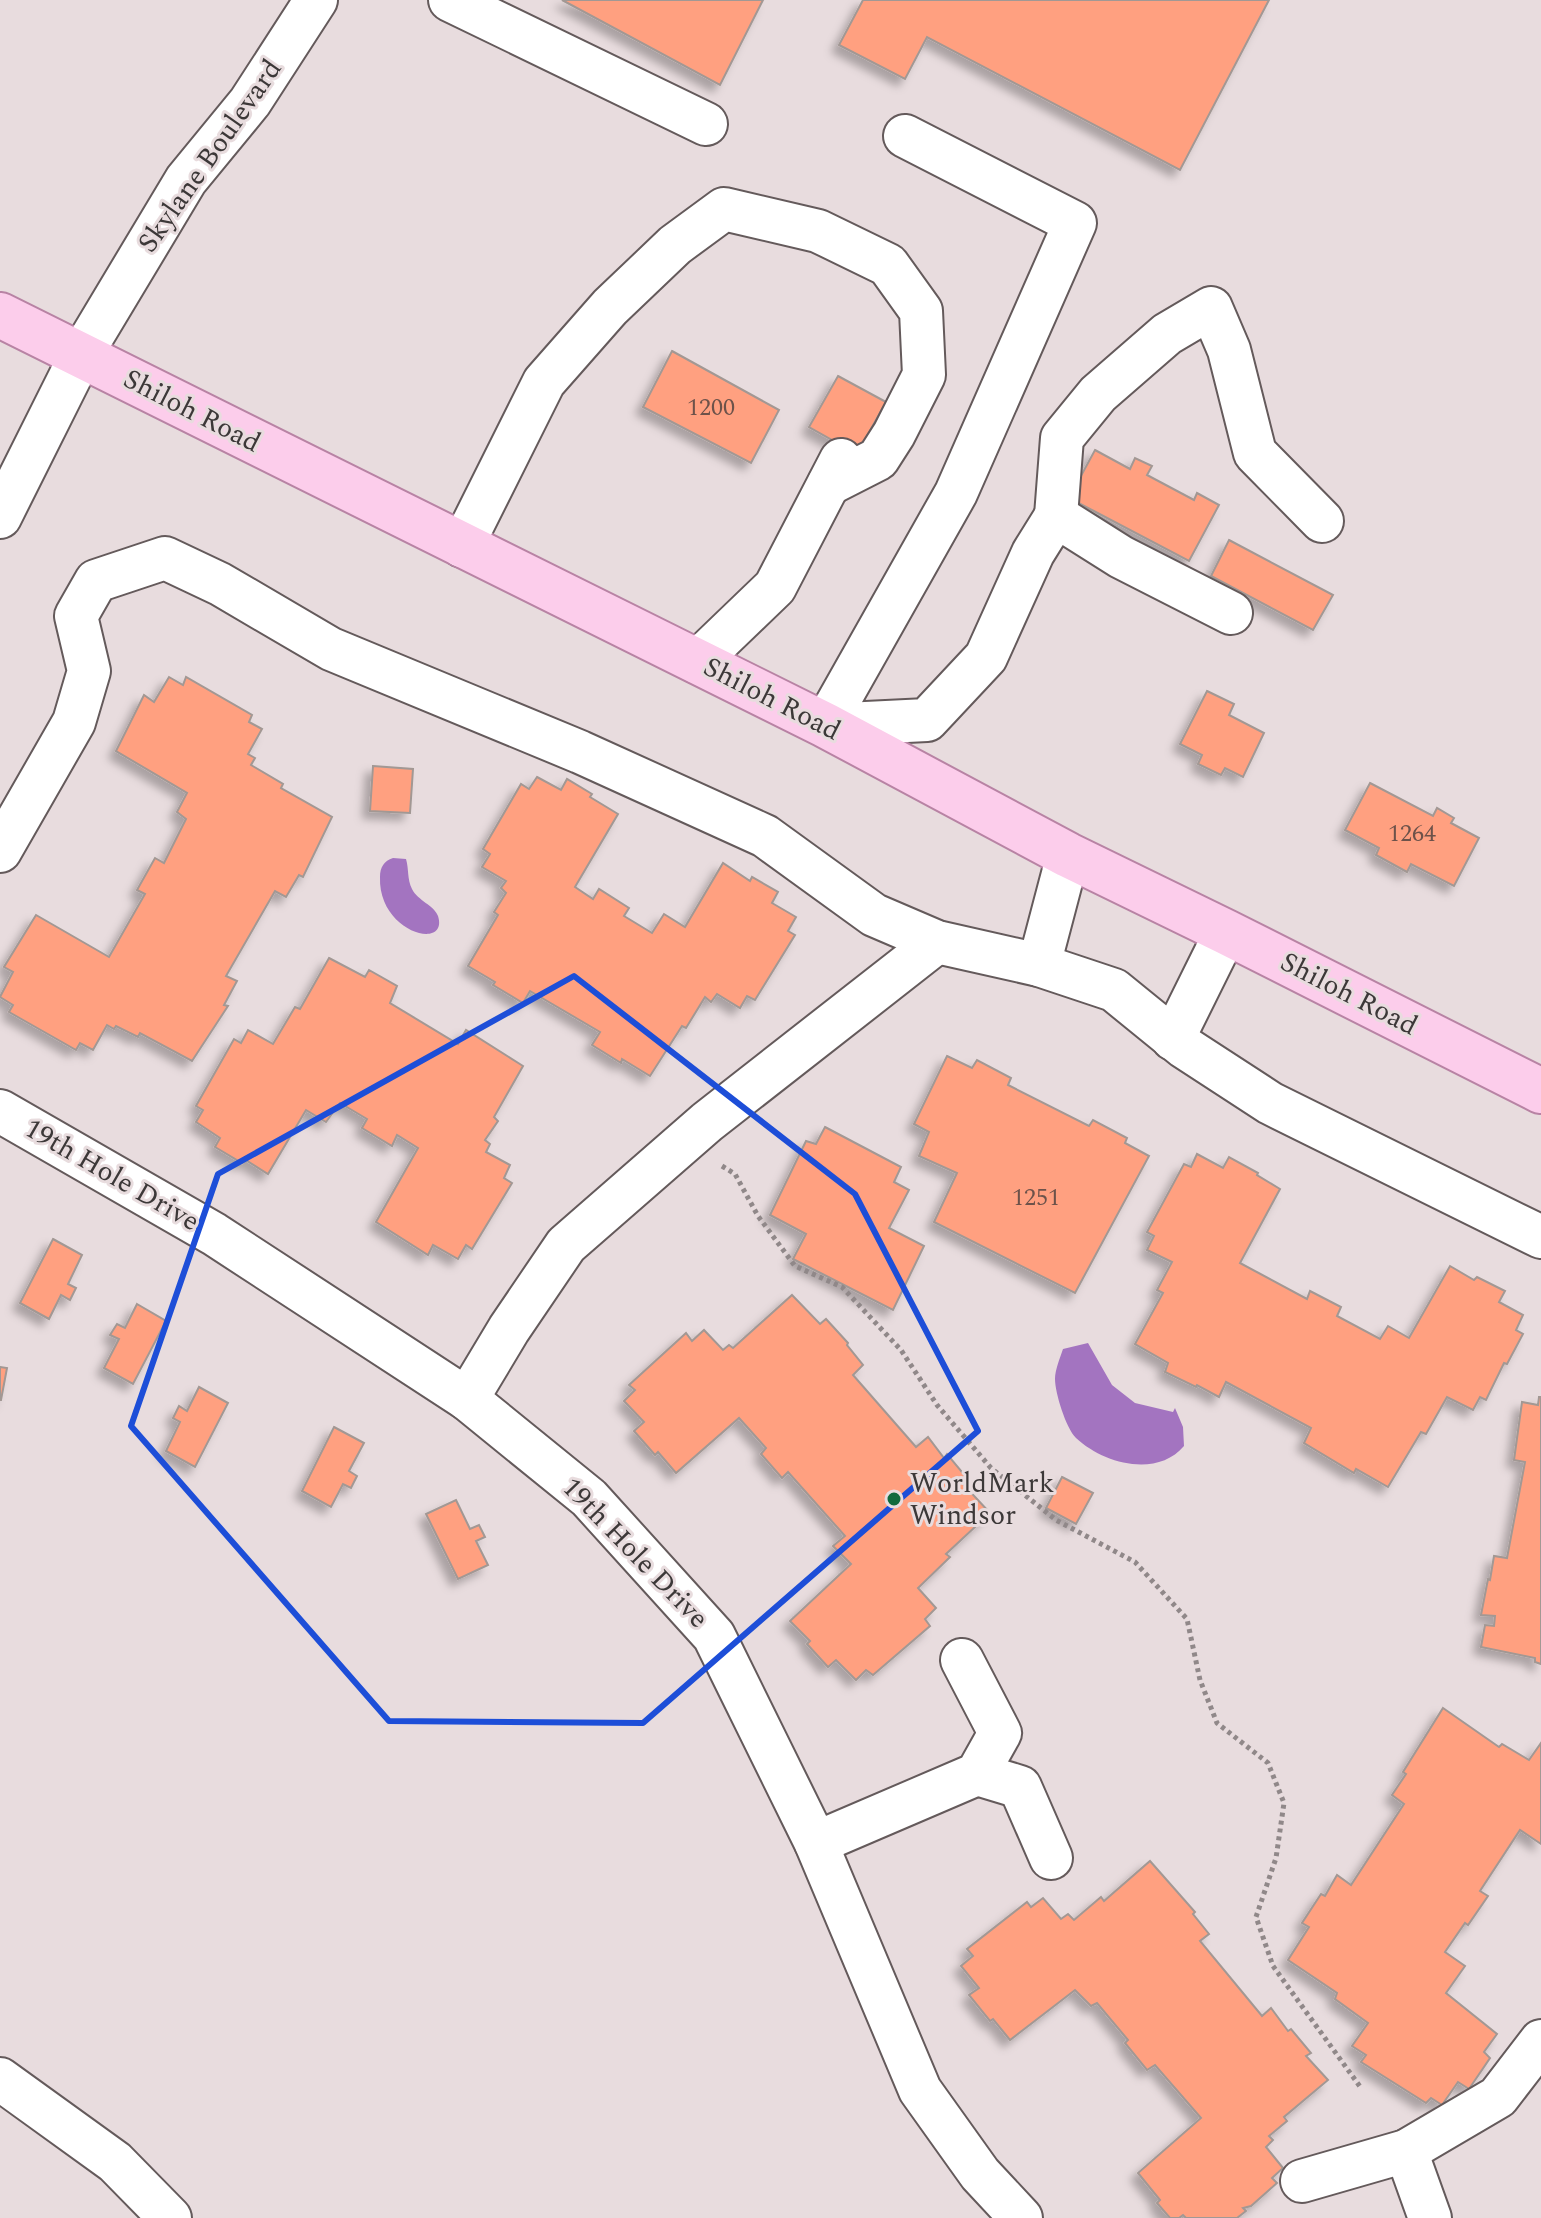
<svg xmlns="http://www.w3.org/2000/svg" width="1541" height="2218" font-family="Spectral,serif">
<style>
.water{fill:#a374c0}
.building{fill:#ffa080;stroke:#a29894;stroke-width:2;filter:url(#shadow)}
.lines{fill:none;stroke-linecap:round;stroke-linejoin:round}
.minor-casing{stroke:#645a5b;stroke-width:46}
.major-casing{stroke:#b883a4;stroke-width:48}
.path{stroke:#908889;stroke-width:5;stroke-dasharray:4 4;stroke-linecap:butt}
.minor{stroke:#fff;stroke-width:42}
.major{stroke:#fccdeb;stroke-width:44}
.marked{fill:none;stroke:#1d4ed8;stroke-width:6;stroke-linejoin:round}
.poi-dot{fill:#116a3d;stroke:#e8dcde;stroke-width:3}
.labels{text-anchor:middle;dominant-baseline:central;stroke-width:6;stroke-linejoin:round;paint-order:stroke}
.number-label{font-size:24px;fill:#6d524a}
.street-label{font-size:28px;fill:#3c3838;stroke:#e8dcde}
.poi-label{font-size:28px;fill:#3c3838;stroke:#e8dcde;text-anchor:start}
</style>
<defs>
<filter id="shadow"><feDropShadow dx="-7" dy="7" stdDeviation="4" flood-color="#0004"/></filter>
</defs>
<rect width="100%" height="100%" fill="#e8dcde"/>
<g class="water">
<path d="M393,858L406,859C409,869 407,879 412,889C418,901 434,905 438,916C449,951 378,933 380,877C380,867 384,861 393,858Z"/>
<path d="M1088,1343L1112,1385L1135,1403L1173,1412L1175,1408L1183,1427L1184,1446C1157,1478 1104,1464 1076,1438C1066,1428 1055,1393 1055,1379C1055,1370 1060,1358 1063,1349Z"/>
</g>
<g class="building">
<polygon points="562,0 763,0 720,85"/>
<polygon points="863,0 1269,0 1180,170 927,37 905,79 839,45"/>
<polygon points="672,351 779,410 751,463 643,407"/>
<polygon points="838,376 886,402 857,454 809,427"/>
<polygon points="1095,450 1130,469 1135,458 1152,466 1147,475 1194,500 1197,493 1219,505 1189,561 1069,498"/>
<polygon points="1229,540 1333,595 1313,630 1211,576"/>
<polygon points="169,677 183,685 186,677 252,715 249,722 262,729 248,754 255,758 251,765 283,784 281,788 332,817 303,877 299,875 286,897 275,891 226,976 237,981 224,1005 228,1006 192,1061 140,1033 138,1037 116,1026 114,1029 107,1025 93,1050 80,1043 76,1050 9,1012 13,1005 0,997 13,972 4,967 36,915 109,957 145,894 137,890 155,858 164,863 186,819 177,812 187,793 116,751 144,695 154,702"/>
<polygon points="1207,691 1234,704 1229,715 1264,733 1243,777 1225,768 1221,775 1198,764 1202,755 1180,744"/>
<polygon points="373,766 413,769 410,813 370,811"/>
<polygon points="537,777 561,790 567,779 592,794 590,797 618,814 575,887 593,899 599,889 629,908 624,916 652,933 664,914 685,927 723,863 750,881 752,877 778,892 772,903 796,917 788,931 795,935 755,1000 747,996 740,1008 717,994 711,1002 705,997 686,1028 682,1026 650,1076 622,1059 621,1063 592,1045 600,1032 530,991 523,1003 493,985 495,982 468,966 498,915 494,912 506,893 501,888 506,881 482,867 490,854 483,849 521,784 529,789"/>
<polygon points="1370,783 1433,816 1437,808 1454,818 1451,823 1479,838 1454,886 1411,864 1407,872 1376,855 1379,848 1345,830"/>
<polygon points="329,958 365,977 369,970 397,986 390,1003 458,1044 466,1030 523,1066 494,1117 498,1121 485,1140 490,1144 486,1152 510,1165 504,1178 512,1183 472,1249 466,1245 458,1259 433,1245 428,1255 376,1222 418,1148 397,1135 392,1146 362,1128 367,1119 340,1103 326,1122 306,1110 268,1174 244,1159 242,1163 215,1147 220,1138 196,1122 203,1110 196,1106 234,1039 241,1043 248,1030 273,1044 295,1007 300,1009"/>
<polygon points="947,1056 972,1068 977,1060 1011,1078 1008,1085 1089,1126 1093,1120 1127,1138 1125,1143 1149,1156 1075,1293 934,1222 957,1173 919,1156 929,1132 914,1124"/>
<polygon points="825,1127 901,1167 894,1182 909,1190 889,1228 924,1246 893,1310 793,1259 806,1234 770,1215 806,1141 816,1144"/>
<polygon points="1197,1154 1223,1168 1229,1157 1258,1173 1257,1175 1280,1189 1240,1263 1307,1299 1310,1291 1341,1307 1337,1316 1380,1339 1388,1326 1409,1338 1450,1266 1474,1280 1477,1277 1505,1291 1499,1302 1523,1315 1516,1330 1523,1334 1507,1364 1504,1363 1486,1400 1480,1397 1473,1410 1447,1397 1426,1434 1421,1432 1388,1487 1356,1469 1354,1473 1304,1443 1311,1428 1226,1382 1219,1397 1197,1385 1196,1387 1165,1372 1168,1363 1135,1344 1163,1293 1157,1290 1172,1262 1147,1250 1154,1236 1147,1232 1184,1164 1191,1167"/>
<polygon points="53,1239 82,1255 68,1284 76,1288 70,1300 61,1295 49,1319 20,1303"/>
<polygon points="792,1295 820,1324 826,1319 848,1343 847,1345 863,1365 853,1375 916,1447 928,1437 944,1458 947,1454 967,1478 963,1484 990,1513 946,1554 950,1557 918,1588 936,1608 925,1619 930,1626 873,1675 866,1670 856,1680 836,1660 828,1667 807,1644 810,1641 790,1621 851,1564 833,1546 845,1536 788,1472 782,1478 761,1454 766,1448 739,1418 676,1473 658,1452 655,1455 634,1431 644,1422 624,1401 635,1390 629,1385 686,1333 692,1341 704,1330 723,1350 729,1345 733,1348"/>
<polygon points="137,1304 166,1321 133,1384 104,1368 119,1339 110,1335 117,1324 125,1328"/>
<polygon points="0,1367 7,1368 1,1400 0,1400"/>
<polygon points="199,1387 228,1403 195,1467 166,1451 180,1422 173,1418 179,1406 187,1411"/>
<polygon points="1539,1397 1541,1397 1541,1664 1535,1662 1535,1658 1481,1647 1485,1625 1494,1626 1495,1616 1481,1615 1488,1579 1490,1580 1494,1556 1507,1558 1525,1462 1514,1460 1522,1402 1538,1405"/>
<polygon points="334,1427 364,1443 349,1471 357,1476 351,1488 343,1484 331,1507 302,1491"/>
<polygon points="1062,1477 1093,1493 1076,1524 1046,1508"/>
<polygon points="456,1500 470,1529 479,1525 485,1537 476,1541 488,1565 458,1579 426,1514"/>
<polygon points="1443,1708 1499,1747 1502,1744 1529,1760 1541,1743 1541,1844 1520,1830 1480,1891 1488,1896 1468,1925 1465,1923 1445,1952 1465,1966 1446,1993 1497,2034 1484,2052 1490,2058 1469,2089 1458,2082 1442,2105 1431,2098 1426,2103 1361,2062 1366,2055 1352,2046 1368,2023 1335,1999 1337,1993 1288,1960 1309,1927 1302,1923 1321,1894 1325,1896 1337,1875 1351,1885 1404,1804 1392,1795 1406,1774 1403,1772"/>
<polygon points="1150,1861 1195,1912 1193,1914 1209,1934 1200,1941 1262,2016 1271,2008 1288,2031 1291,2029 1311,2053 1306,2056 1328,2080 1284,2117 1287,2121 1269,2136 1273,2140 1266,2147 1283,2168 1272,2178 1277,2183 1251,2206 1243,2208 1246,2211 1237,2218 1186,2218 1183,2215 1179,2218 1170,2218 1157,2203 1160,2200 1138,2173 1201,2118 1155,2065 1147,2070 1125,2043 1128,2040 1097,2003 1091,2006 1075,1990 1010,2040 993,2019 990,2021 969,1995 979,1988 961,1966 973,1956 967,1949 1027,1902 1031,1907 1043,1898 1061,1919 1068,1914 1074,1920 1101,1897 1104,1901"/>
</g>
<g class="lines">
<g class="minor-casing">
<g id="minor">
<polyline points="450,0 706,124"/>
<polyline points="905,136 1075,223 956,493 825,725 927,720 986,657 1033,553 1056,516 1121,557 1231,613"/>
<polyline points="1056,516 1062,438 1098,394 1167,334 1211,308 1229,350 1255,453 1322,521"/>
<polyline points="0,517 81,355 186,180 250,102 316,0"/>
<polyline points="462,546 544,382 610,307 675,245 724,209 818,231 888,265 921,311 924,375 894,434 878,459 829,484"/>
<polyline points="697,662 775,587 841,460"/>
<polyline points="0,851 74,722 89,671 76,616 96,581 165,558 220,584 331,649 580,752 765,836 874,915 937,942 1039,965 1114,990 1184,1047 1270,1103 1541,1237"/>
<polyline points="1039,965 1068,855"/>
<polyline points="1173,1039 1226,932"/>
<polyline points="0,1111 214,1234 467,1399 589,1498 714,1636 816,1843 920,2090 980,2174 1021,2218"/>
<polyline points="467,1399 509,1329 566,1245 707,1122 937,942"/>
<polyline points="977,1774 1020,1787 1051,1858"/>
<polyline points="816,1843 977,1774 1000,1733 962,1660"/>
<polyline points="0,2079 115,2162 170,2218"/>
<polyline points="1406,2151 1430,2218"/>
<polyline points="1302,2181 1406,2151 1498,2097 1541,2041"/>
</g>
</g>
<g class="major-casing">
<polyline id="major" points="0,315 825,725 1068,855 1226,932 1541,1091"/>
</g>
<polyline class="path" points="722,1166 735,1174 758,1216 795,1266 842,1287 901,1350 937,1405 991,1468 1056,1520 1135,1562 1187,1619 1200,1680 1217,1723 1268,1763 1284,1803 1276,1858 1256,1917 1273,1966 1361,2088"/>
<use href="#minor" class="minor"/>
<use href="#major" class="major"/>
</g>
<path class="marked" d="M574,976L855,1194L978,1431L643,1723L389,1721L131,1426L218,1174Z"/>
<circle class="poi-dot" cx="894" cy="1499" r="8"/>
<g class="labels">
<g class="number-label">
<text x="711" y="408">1200</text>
<text x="1412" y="834">1264</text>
<text x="1036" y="1198">1251</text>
</g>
<g class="street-label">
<text transform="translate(210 156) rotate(-55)">Skylane Boulevard</text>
<text transform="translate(192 411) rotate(27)">Shiloh Road</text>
<text transform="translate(772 699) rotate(27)">Shiloh Road</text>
<text transform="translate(1349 994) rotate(27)">Shiloh Road</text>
<text transform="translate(112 1175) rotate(30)">19th Hole Drive</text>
<text transform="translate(635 1553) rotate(46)">19th Hole Drive</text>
</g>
<g class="poi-label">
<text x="910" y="1483">WorldMark<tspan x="910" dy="32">Windsor</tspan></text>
</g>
</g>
</svg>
